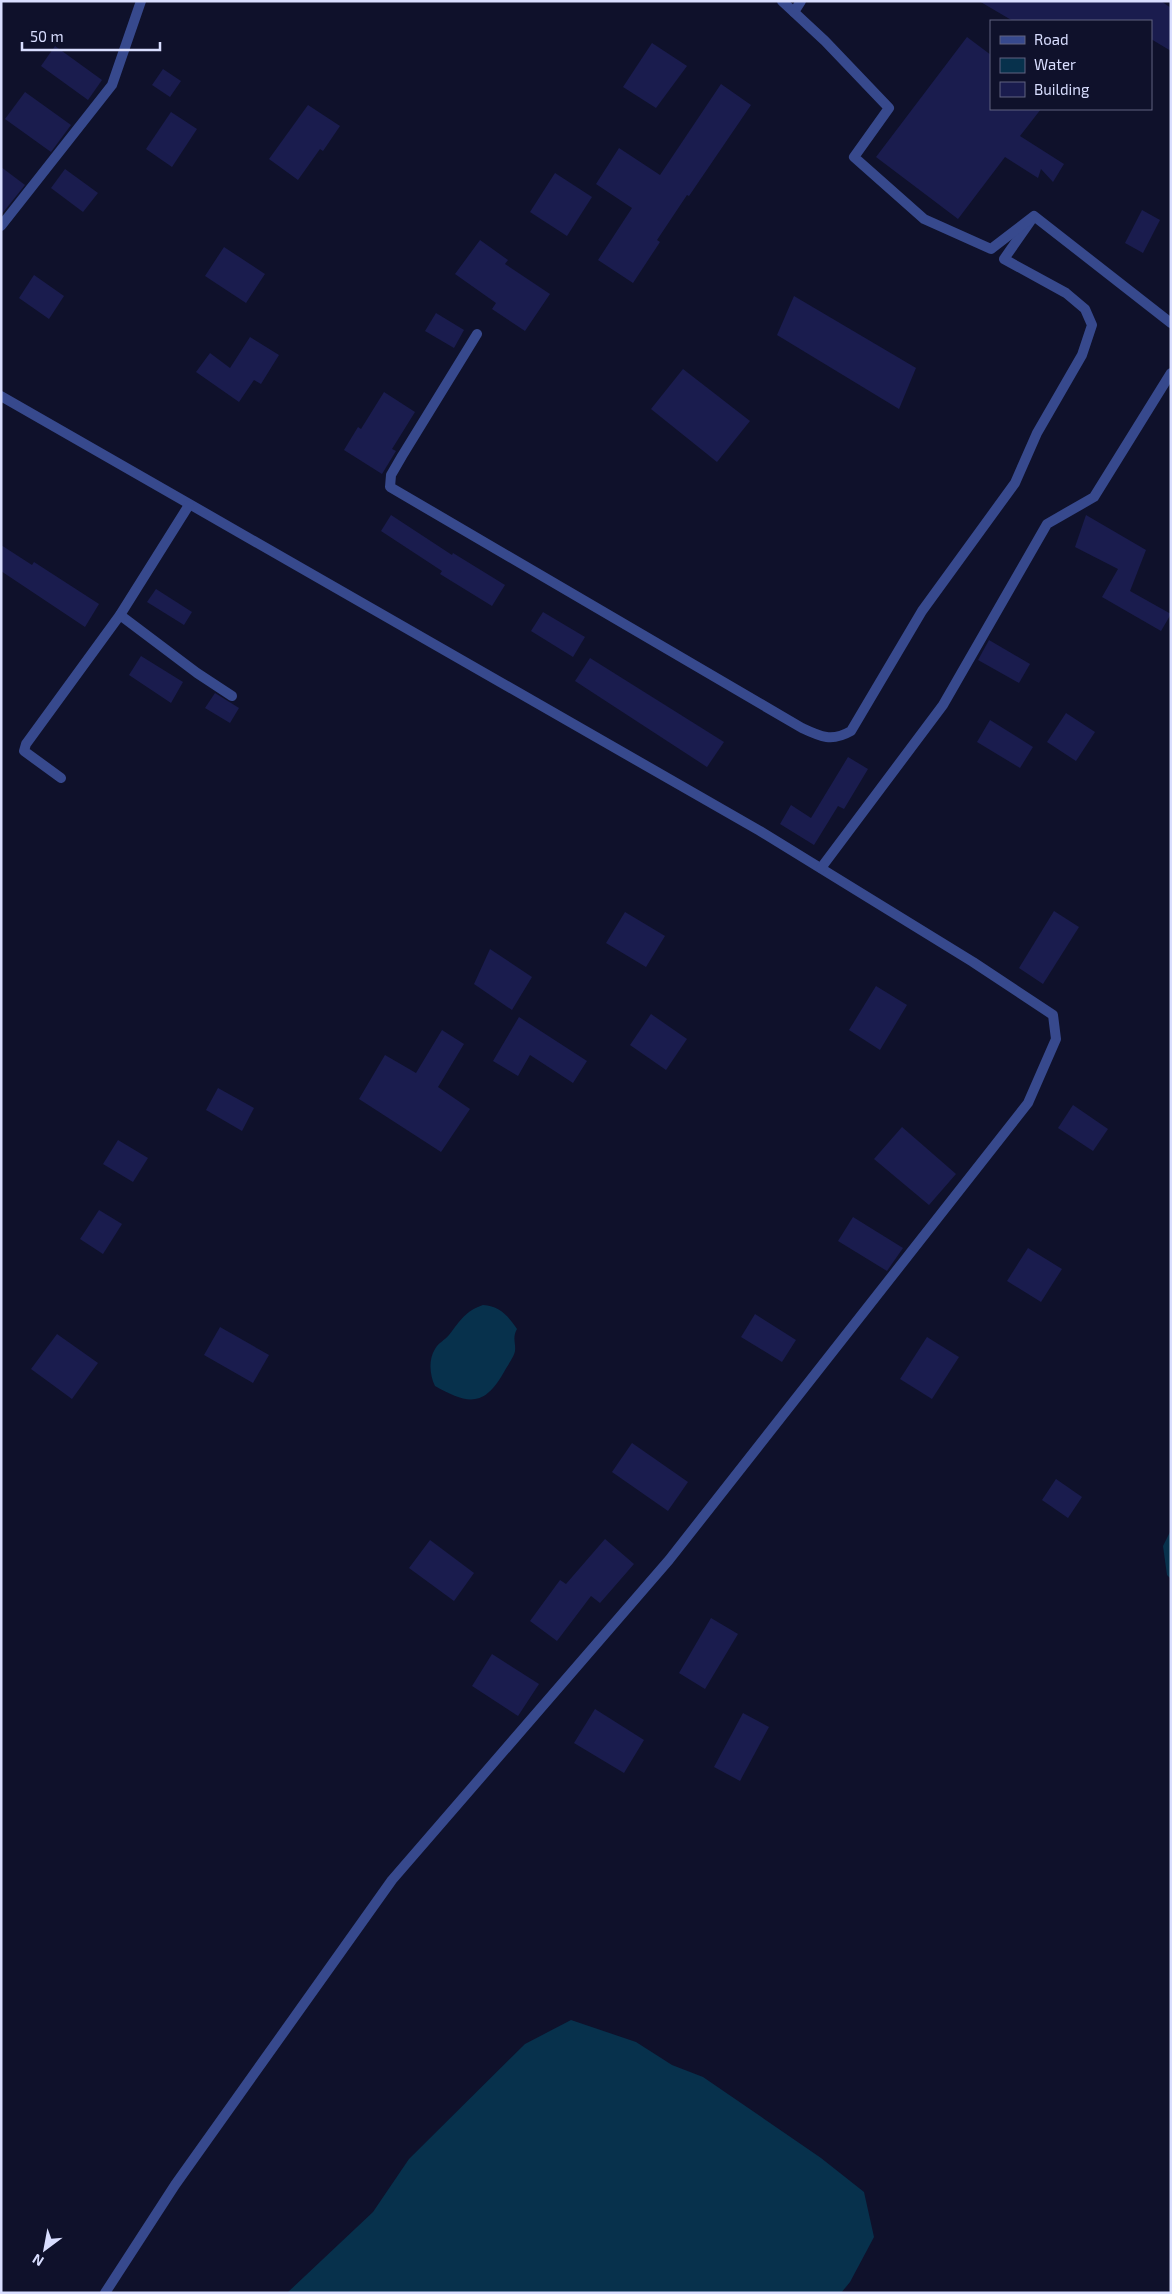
<svg xmlns="http://www.w3.org/2000/svg" width="1172" height="2294" font-family="'Exo 2',sans-serif">
<style>
.water{fill:#07314c}
.building{fill:#1a1c4e}
.lines{fill:none;stroke-linecap:round;stroke-linejoin:round}
.minor{stroke:#37498d;stroke-width:10}
.tertiary{stroke:#37498d;stroke-width:10}
</style>
<rect width="100%" height="100%" fill="#0f112b"/>
<g class="water">
<path d="M483,1305C500,1306 508,1316 517,1329C512,1338 516,1343 515,1351C514,1357 507,1366 504,1372C484,1408 467,1404 435,1386C430,1376 428,1360 435,1349C438,1343 445,1340 449,1335C460,1321 465,1311 483,1305Z"/>
<polygon points="1171,1530 1171,1579 1167,1575 1163,1546"/>
<polygon points="571,2020 636,2042 672,2065 703,2077 821,2158 864,2192 874,2237 850,2282 841,2293 287,2293 373,2212 409,2159 525,2044"/>
</g>
<g class="building">
<polygon points="979,1 1161,1 1171,8 1171,51 1151,39 1151,21 1013,21"/>
<polygon points="967,37 991,55 991,109 1041,109 1020,136 1064,164 1053,182 1041,169 1038,178 1005,157 958,219 876,157"/>
<polygon points="652,43 687,66 656,108 623,87"/>
<polygon points="55,46 102,80 88,100 41,66"/>
<polygon points="163,69 181,81 170,97 152,85"/>
<polygon points="721,84 751,105 689,196 687,195 657,240 660,242 633,283 598,260 632,208 596,184 619,148 660,175"/>
<polygon points="25,92 71,125 51,152 5,119"/>
<polygon points="308,105 340,126 323,151 320,149 298,180 269,159"/>
<polygon points="171,112 197,129 172,167 146,149"/>
<polygon points="1,167 25,185 1,215"/>
<polygon points="65,169 98,193 83,212 51,188"/>
<polygon points="555,173 592,197 567,236 530,212"/>
<polygon points="1142,210 1160,220 1143,253 1125,243"/>
<polygon points="480,240 508,260 505,264 550,294 525,331 492,309 496,303 455,274"/>
<polygon points="224,247 265,274 246,303 205,276"/>
<polygon points="34,275 64,296 49,319 19,298"/>
<polygon points="794,296 916,368 899,409 777,335"/>
<polygon points="436,313 464,330 454,348 425,331"/>
<polygon points="250,337 279,355 261,384 254,380 239,402 196,372 210,353 230,368"/>
<polygon points="683,369 750,421 717,462 651,409"/>
<polygon points="384,392 415,412 392,449 396,451 382,474 344,450 358,427 361,429"/>
<polygon points="391,515 452,555 453,553 505,585 492,606 440,574 442,571 381,531"/>
<polygon points="1086,515 1146,550 1130,591 1171,614 1161,631 1102,597 1118,569 1075,547"/>
<polygon points="1,545 32,565 34,562 99,604 85,627 1,571"/>
<polygon points="156,589 192,612 184,625 147,602"/>
<polygon points="543,612 585,637 573,657 531,631"/>
<polygon points="989,640 1030,664 1019,683 978,660"/>
<polygon points="141,656 183,682 171,703 129,675"/>
<polygon points="590,658 724,742 707,767 575,681"/>
<polygon points="215,693 239,708 230,723 205,708"/>
<polygon points="1066,713 1095,732 1076,761 1047,742"/>
<polygon points="990,720 1033,747 1020,768 977,742"/>
<polygon points="848,757 868,769 844,809 838,806 814,845 780,824 791,805 811,818"/>
<polygon points="1054,911 1079,927 1043,984 1019,968"/>
<polygon points="625,912 665,936 646,967 606,943"/>
<polygon points="490,949 532,977 512,1010 474,984"/>
<polygon points="876,986 907,1005 880,1050 849,1030"/>
<polygon points="651,1014 687,1039 666,1070 630,1045"/>
<polygon points="519,1017 587,1061 573,1083 530,1055 518,1076 493,1061"/>
<polygon points="442,1030 464,1044 438,1087 470,1109 441,1152 359,1099 385,1055 416,1073"/>
<polygon points="218,1088 254,1108 242,1131 206,1110"/>
<polygon points="1073,1105 1108,1129 1093,1151 1058,1128"/>
<polygon points="902,1127 956,1174 929,1205 874,1159"/>
<polygon points="118,1140 148,1158 133,1182 103,1164"/>
<polygon points="99,1210 122,1224 103,1254 80,1239"/>
<polygon points="853,1217 903,1248 887,1271 838,1241"/>
<polygon points="1028,1248 1062,1269 1041,1302 1007,1281"/>
<polygon points="755,1314 796,1340 782,1362 741,1337"/>
<polygon points="220,1327 269,1355 253,1383 204,1355"/>
<polygon points="57,1334 98,1363 72,1399 31,1369"/>
<polygon points="927,1337 959,1357 932,1399 900,1379"/>
<polygon points="632,1443 688,1482 668,1511 612,1472"/>
<polygon points="1056,1479 1082,1497 1068,1518 1042,1500"/>
<polygon points="605,1539 634,1564 600,1603 591,1596 557,1641 530,1621 560,1580 566,1584"/>
<polygon points="430,1540 474,1573 454,1601 409,1568"/>
<polygon points="711,1618 738,1634 705,1689 679,1673"/>
<polygon points="492,1654 539,1684 518,1716 472,1686"/>
<polygon points="595,1709 644,1740 624,1773 574,1743"/>
<polygon points="743,1713 769,1727 740,1781 714,1767"/>
</g>
<g class="lines">
<g class="minor">
<polyline points="794,12 801,1"/>
<polyline points="1,226 112,85 141,1"/>
<path d="M477,334L402,456L391,475L390,487L802,728C821,737 832,742 851,731L922,611L1015,483L1037,433L1082,355L1092,325L1085,309L1066,293L1004,259L1032,219"/>
<polyline points="1,396 760,831 973,962 1053,1015 1056,1039 1028,1103 669,1560 392,1880 175,2185 105,2293"/>
<polyline points="120,615 197,673 232,696"/>
<polyline points="61,778 24,751 26,744 120,615 189,505"/>
<polyline points="821,868 943,705 1047,524 1094,497 1171,373"/>
</g>
<polyline class="tertiary" points="782,1 825,41 889,108 854,157 924,219 991,249 1034,216 1171,323"/>
</g>
<rect width="1172" height="2294" fill="none" stroke="#d9deff" stroke-width="5"/>
<rect x="990" y="20" width="162" height="90" fill="#0f112b" stroke="#606380"/>
<rect x="1000" y="36" width="25" height="8" fill="#37498d" stroke="#606380"/>
<text x="1034" y="45" font-size="15" fill="#d9deff">Road</text>
<rect x="1000" y="58" width="25" height="15" fill="#07314c" stroke="#606380"/>
<text x="1034" y="70" font-size="15" fill="#d9deff">Water</text>
<rect x="1000" y="82" width="25" height="15" fill="#1a1c4e" stroke="#606380"/>
<text x="1034" y="95" font-size="15" fill="#d9deff">Building</text>
<g transform="translate(45 2249) rotate(212)" stroke="#0f112b" stroke-width="4" paint-order="stroke">
<path d="M0-4L9 19L0 12L-9 19Z" fill="#d9deff"/>
<text y="-8" font-size="14" font-weight="bold" text-anchor="middle" fill="#d9deff">N</text>
</g>
<path d="M22 42v8h138v-8" fill="none" stroke="#d9deff" stroke-width="2.5"/>
<text x="30" y="42" font-size="15" fill="#d9deff" stroke="#0f112b" stroke-width="4" paint-order="stroke">50 m</text>
</svg>
